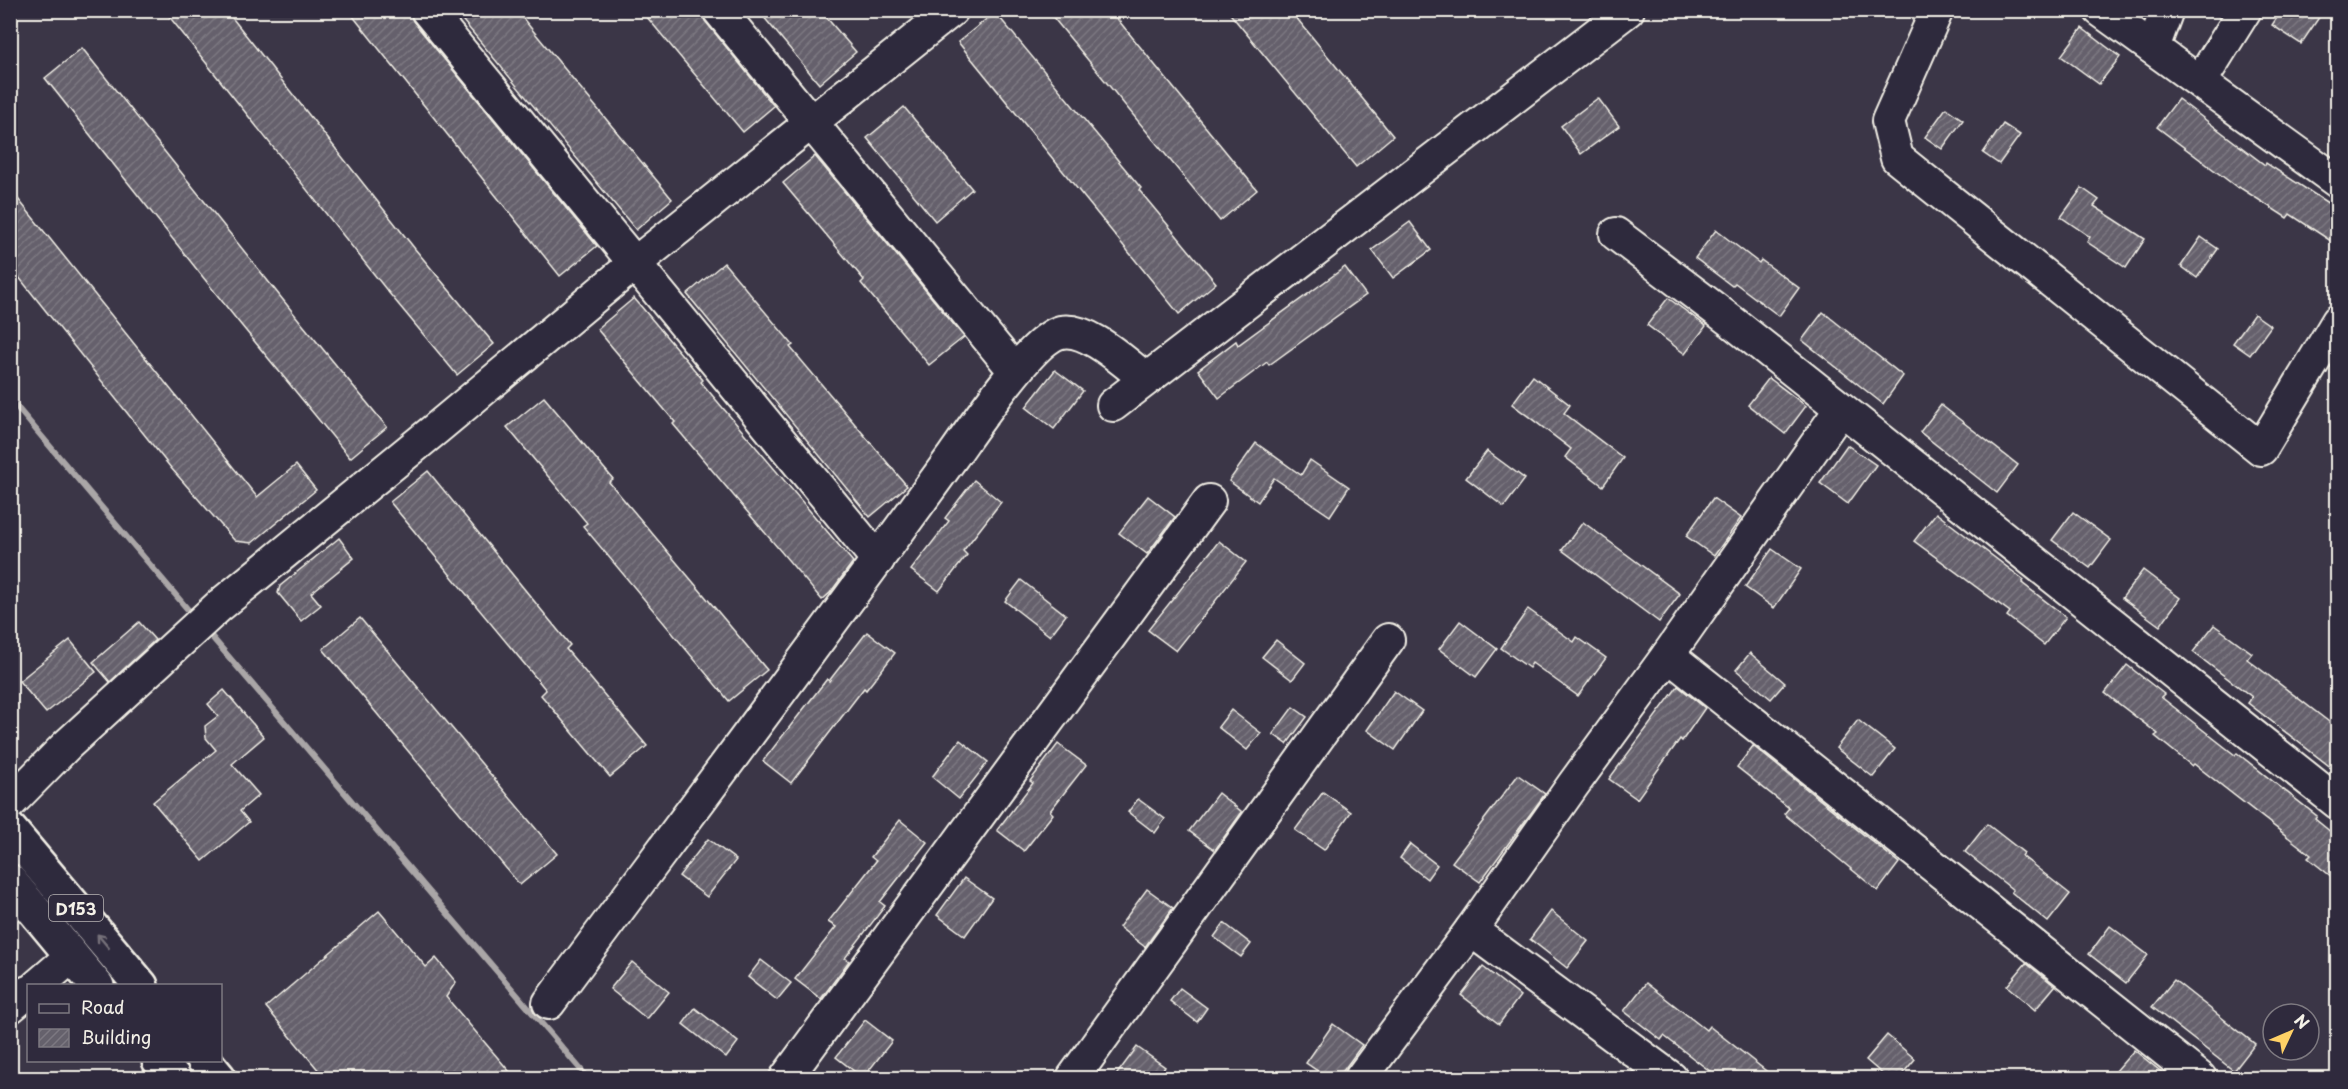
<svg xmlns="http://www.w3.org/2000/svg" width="2348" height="1089" font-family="'Playpen Sans',sans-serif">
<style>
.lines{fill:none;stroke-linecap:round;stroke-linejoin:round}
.stream{stroke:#aaa6a7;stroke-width:6}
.building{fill:url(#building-hatch);stroke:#f4f1e8;stroke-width:1.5}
.minor-casing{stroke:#f4f1e8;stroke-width:36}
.major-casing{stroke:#f4f1e8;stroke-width:38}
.minor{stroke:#2f2a3d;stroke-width:32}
.major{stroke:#2f2a3d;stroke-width:33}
.oneway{stroke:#747079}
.labels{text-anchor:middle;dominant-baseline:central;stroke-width:4.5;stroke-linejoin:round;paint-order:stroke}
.shield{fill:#2f2a3d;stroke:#b9b5b5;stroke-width:1.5}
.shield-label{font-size:16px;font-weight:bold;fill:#f4f1e8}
</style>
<defs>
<pattern id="building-hatch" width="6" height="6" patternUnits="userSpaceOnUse" patternTransform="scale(1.5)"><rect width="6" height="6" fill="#65616c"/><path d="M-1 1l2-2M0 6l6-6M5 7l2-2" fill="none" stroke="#7c7881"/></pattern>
</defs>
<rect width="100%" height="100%" fill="#3b3647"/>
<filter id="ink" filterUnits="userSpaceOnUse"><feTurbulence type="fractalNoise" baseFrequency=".0167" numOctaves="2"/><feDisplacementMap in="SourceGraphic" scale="12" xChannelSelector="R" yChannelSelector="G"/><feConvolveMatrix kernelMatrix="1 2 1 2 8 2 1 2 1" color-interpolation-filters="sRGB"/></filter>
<g filter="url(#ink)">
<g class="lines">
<g class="stream">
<polyline points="10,399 190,612"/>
<polyline points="211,636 588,1078"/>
</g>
</g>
<g class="building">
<polygon points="164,10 226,10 415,249 494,344 457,375 389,293"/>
<polygon points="348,10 409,10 413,21 597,246 560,276"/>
<polygon points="454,10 516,10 672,199 636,230"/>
<polygon points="641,10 701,10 705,21 774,106 743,132"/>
<polygon points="758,10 820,10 856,52 819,84"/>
<polygon points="1047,10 1110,10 1257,190 1220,221"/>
<polygon points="1227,10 1290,10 1393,136 1356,167"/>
<polygon points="2282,10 2324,10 2301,44 2272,25"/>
<polygon points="995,12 1141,188 1139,190 1216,283 1179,314 958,42"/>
<polygon points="2082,28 2120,57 2099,84 2061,56"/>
<polygon points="82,48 303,325 387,427 350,458 237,320 45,78"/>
<polygon points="1598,98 1619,126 1581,154 1561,126"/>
<polygon points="2178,99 2265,165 2266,163 2337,209 2337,245 2290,214 2287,218 2239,187 2238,188 2157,127"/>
<polygon points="904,107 972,189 935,221 867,138"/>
<polygon points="1946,108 1963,120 1942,149 1925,137"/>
<polygon points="2003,124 2020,135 1999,164 1983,153"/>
<polygon points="815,156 964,337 929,365 861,283 864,280 783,183"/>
<polygon points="2082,188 2099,200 2094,206 2145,239 2126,268 2087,242 2090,237 2061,217"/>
<polygon points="10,189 257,497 296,465 316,490 252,543 235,541 171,468 10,266"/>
<polygon points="1410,222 1431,250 1393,278 1372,250"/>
<polygon points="1716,230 1759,263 1761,260 1799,288 1779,316 1735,283 1732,286 1695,258"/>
<polygon points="2201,237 2218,249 2197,278 2181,266"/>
<polygon points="724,263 793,345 790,347 907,486 870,517 687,294"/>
<polygon points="1345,267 1366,295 1269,365 1267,362 1219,398 1198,370 1236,341 1238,345"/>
<polygon points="634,298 703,380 701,382 853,562 830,593 822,600 673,424 675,422 597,329"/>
<polygon points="1668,298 1706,326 1685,354 1647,325"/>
<polygon points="1823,312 1903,376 1883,404 1802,340"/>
<polygon points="2254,314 2271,326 2250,355 2233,343"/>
<polygon points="1055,370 1083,391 1054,429 1026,407"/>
<polygon points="1533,376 1570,405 1564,413 1623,458 1603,486 1565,457 1571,449 1512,404"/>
<polygon points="1769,378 1806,406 1785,434 1748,405"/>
<polygon points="544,397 613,479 609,482 767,670 729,701 583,526 587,523 507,427"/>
<polygon points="1941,405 2018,465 1997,493 1920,432"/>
<polygon points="1256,443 1301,475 1310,460 1349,487 1330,516 1274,478 1258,502 1229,481"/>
<polygon points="1847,445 1876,465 1848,504 1820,483"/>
<polygon points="1487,451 1525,479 1504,507 1466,478"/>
<polygon points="428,471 570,645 566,649 647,746 610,777 541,695 546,690 390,502"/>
<polygon points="974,480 1001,502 963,551 967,555 939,591 911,570 949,521 945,518"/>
<polygon points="1148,496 1175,517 1147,554 1119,533"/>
<polygon points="1713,498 1741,518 1714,556 1686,536"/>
<polygon points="2073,512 2111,540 2090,568 2052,540"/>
<polygon points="1936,513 2024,580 2022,583 2066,617 2044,645 2007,616 2010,612 1914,541"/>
<polygon points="1583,522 1680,594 1659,622 1562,550"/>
<polygon points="339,538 354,558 311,593 321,605 301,621 278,593 280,586"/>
<polygon points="1219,541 1246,562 1176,651 1148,630"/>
<polygon points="1772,549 1801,569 1774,608 1745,587"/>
<polygon points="2143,570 2180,598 2160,626 2122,598"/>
<polygon points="1021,580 1066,615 1050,636 1005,601"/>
<polygon points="1528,609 1574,642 1577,637 1606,658 1578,696 1532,663 1529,668 1501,648"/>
<polygon points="360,618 557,854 520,885 323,649"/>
<polygon points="1460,621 1497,649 1476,677 1439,649"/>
<polygon points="139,622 155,640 110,682 93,662"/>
<polygon points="2214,625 2252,653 2247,659 2337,728 2337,772 2248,703 2252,697 2193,652"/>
<polygon points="867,632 895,653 866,690 864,688 791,783 763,761 827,679 829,681"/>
<polygon points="70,640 96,672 46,713 19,681"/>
<polygon points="1276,640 1305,663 1292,680 1262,657"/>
<polygon points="1750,653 1785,683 1771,699 1736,670"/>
<polygon points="2127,665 2164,694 2161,697 2235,755 2237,753 2317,816 2315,819 2337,837 2337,881 2308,858 2311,855 2194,764 2192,766 2155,736 2158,734 2105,693"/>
<polygon points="1678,686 1705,708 1682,741 1680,739 1637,799 1609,779"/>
<polygon points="224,690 264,737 232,764 259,795 240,811 249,822 203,861 153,802 216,750 206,738 205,726 218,716 208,704"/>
<polygon points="1394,691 1422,711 1395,750 1367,730"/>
<polygon points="1293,707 1307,717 1287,744 1273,734"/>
<polygon points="1231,710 1261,733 1247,750 1218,727"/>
<polygon points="1858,720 1895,749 1873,777 1836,748"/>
<polygon points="960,740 988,762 959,799 932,777"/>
<polygon points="1058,744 1086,765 1050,811 1053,814 1024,851 997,830 1033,783 1030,781"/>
<polygon points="1753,746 1899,863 1878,891 1784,814 1789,808 1737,767"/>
<polygon points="1518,775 1545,794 1480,882 1452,862"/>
<polygon points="1323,792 1351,812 1324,850 1295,830"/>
<polygon points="1218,793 1242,812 1215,850 1189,831"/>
<polygon points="1138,799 1165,819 1155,833 1128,812"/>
<polygon points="900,820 927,842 880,902 885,906 845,958 849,961 821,999 795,979 836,927 828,922 876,861 871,857"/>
<polygon points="1987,824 2024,853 2022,856 2070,894 2048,922 2011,892 2013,890 1965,852"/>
<polygon points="708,839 736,860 707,897 679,876"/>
<polygon points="1410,844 1437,865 1427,879 1400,858"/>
<polygon points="964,878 992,898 965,936 937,915"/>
<polygon points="1147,889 1173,908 1145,947 1119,927"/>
<polygon points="379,911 426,967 436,958 456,982 446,997 515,1078 325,1078 266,1007"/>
<polygon points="1551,911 1588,941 1567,968 1530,939"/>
<polygon points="1224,923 1251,944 1241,957 1214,937"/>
<polygon points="2110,926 2148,955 2126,983 2089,954"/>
<polygon points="761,960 791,983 777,1000 748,977"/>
<polygon points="632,962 669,992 647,1019 610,989"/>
<polygon points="2026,963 2055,986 2035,1010 2007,986"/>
<polygon points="1483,967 1520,996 1499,1024 1461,995"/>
<polygon points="2174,980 2255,1044 2234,1071 2152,1007"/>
<polygon points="1646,983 1706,1030 1709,1026 1775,1078 1719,1078 1664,1036 1661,1040 1624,1011"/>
<polygon points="1180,988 1207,1008 1197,1022 1170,1001"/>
<polygon points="695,1008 738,1042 726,1058 683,1024"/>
<polygon points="865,1020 892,1041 863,1078 836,1057"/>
<polygon points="1333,1024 1362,1045 1338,1078 1328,1078 1306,1063"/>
<polygon points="1887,1035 1915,1059 1899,1078 1887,1078 1866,1060"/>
<polygon points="1137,1047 1165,1067 1157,1078 1114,1078"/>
<polygon points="2134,1050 2169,1078 2110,1078"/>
</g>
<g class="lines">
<g class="minor-casing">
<g id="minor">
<polyline points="427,10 878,560"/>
<polyline points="719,10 1015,371"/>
<polyline points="1937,10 1888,121 1897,158 2261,449 2338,321"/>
<polyline points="2100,10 2338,182"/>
<polyline points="2153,48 2167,10"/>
<polyline points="2200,82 2245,10"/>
<polyline points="1616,234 1731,321 2338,803"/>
<polyline points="1113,405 1628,10"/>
<polyline points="1668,655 2200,1078"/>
<polyline points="10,803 66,746 219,606 437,428 634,264 952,10"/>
<polyline points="1471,930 1671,1078"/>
<polyline points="37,986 72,956"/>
<path d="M549,1003C684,821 820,640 953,456C971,431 1032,338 1061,332C1088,327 1125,363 1146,379"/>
<polyline points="10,1007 28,992"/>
<polyline points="786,1078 1209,501"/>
<polyline points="1073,1078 1388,640"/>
<polyline points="1361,1078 1471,930 1573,785 1668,655 1841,409"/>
</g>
</g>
<g class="major-casing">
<g id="major">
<polyline points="10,830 141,986"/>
<polyline points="10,881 97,986"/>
<polyline points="159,1060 174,1078"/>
<polyline points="204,1060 219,1078"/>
</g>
</g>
<use href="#minor" class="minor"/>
<use href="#major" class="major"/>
</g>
<defs><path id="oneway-shaft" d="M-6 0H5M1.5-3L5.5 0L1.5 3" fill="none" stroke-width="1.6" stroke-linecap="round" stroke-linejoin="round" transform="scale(1.5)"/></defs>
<use class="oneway" href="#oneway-shaft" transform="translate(103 941) rotate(-130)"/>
</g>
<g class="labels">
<rect class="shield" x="49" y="895" width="54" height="26" rx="4.5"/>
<g class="shield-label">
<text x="76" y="908">D153</text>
</g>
</g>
<rect width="2348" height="1089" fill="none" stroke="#2f2a3d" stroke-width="36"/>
<rect x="18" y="18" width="2312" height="1053" fill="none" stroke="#f4f1e8" stroke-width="2" filter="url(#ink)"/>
<rect x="27" y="984" width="195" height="78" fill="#2f2a3d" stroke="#7e7a81" stroke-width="1.5"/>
<rect x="39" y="1004" width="30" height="9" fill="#2f2a3d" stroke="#7e7a81" stroke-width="1.5"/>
<text x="81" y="1014" font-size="18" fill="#f4f1e8">Road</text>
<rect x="39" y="1029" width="30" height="18" fill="url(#building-hatch)" stroke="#7e7a81" stroke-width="1.5"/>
<text x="81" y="1044" font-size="18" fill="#f4f1e8">Building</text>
<g transform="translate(2291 1032) rotate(46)"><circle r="28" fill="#2f2a3d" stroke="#7e7a81" stroke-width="1.5"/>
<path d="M0-4.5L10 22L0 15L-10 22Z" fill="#ffd166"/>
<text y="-9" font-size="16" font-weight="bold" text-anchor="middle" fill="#f4f1e8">N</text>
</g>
</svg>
